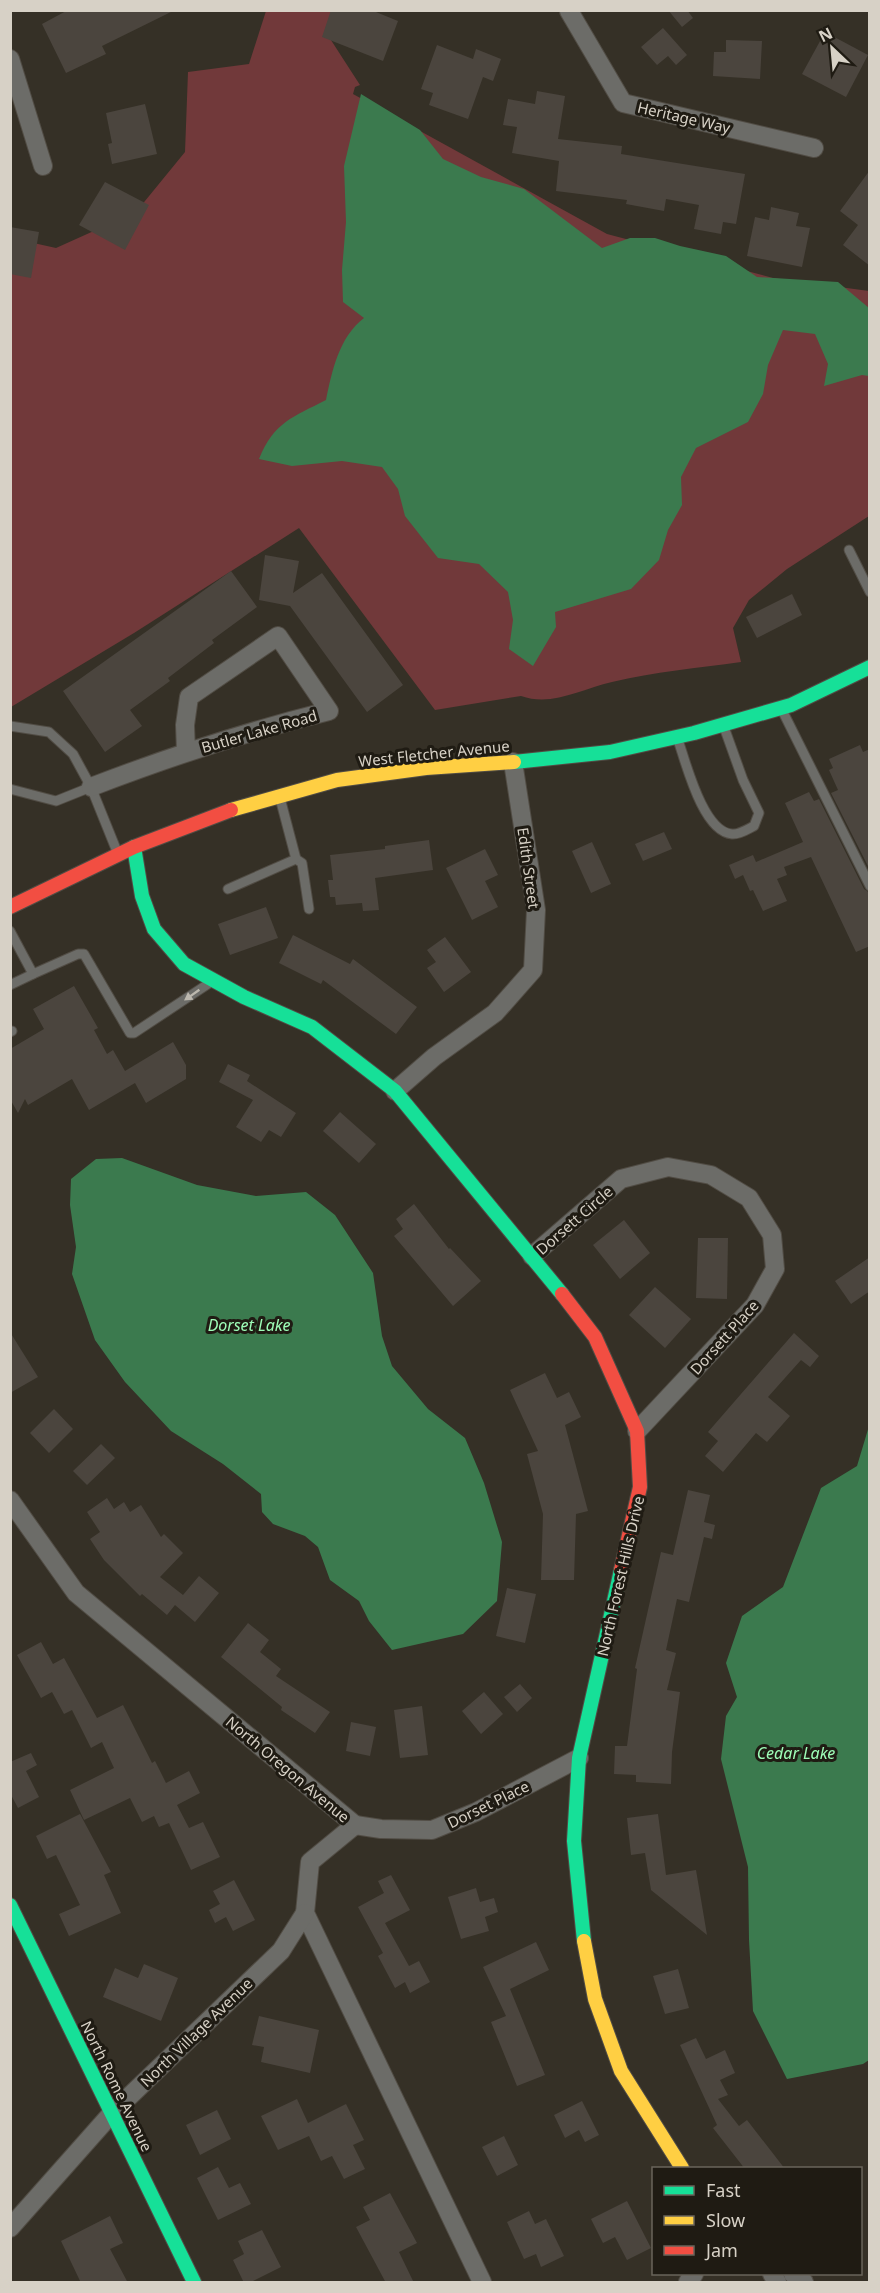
<svg xmlns="http://www.w3.org/2000/svg" width="880" height="2293" font-family="'Noto Sans',sans-serif">
<style>
.green{fill:#71393a}
.water{fill:#3b7a4e}
.building{fill:#4b453e}
.lines{fill:none;stroke-linecap:round;stroke-linejoin:round}
.lane-casing{stroke:#514c44;stroke-width:11}
.street-casing{stroke:#514c44;stroke-width:20}
.fast-casing{stroke:#514c44;stroke-width:16}
.slow-casing{stroke:#514c44;stroke-width:16}
.jam-casing{stroke:#514c44;stroke-width:16}
.lane{stroke:#6c6c68;stroke-width:9}
.street{stroke:#6c6c68;stroke-width:18}
.fast{stroke:#16e098;stroke-width:14}
.slow{stroke:#ffcf43;stroke-width:14}
.jam{stroke:#f24e42;stroke-width:14}
.oneway{fill:#bcb8ae}
.labels{text-anchor:middle;dominant-baseline:central;stroke-width:6;stroke-linejoin:round;paint-order:stroke}
.street-label{font-size:15px;fill:#d7d1c6;stroke:#1f1b13}
.water-label{font-size:16px;font-style:italic;fill:#9efeb8;stroke:#1f1b13}
</style>
<rect width="100%" height="100%" fill="#353026"/>
<path class="green" d="M266,11H340L329,37L360,85L355,87L353,94L607,234L773,278L869,291V516L787,569L749,600L733,628L741,662C698,668 654,672 612,682C581,689 552,707 521,696L435,710L299,528L134,633L11,707V238L56,248L136,212L185,152L188,72L249,64Z"/>
<g class="water">
<path d="M361,94L420,130L443,159L481,177L524,189L602,248L630,238H655L680,246L726,256L757,277L838,282L869,308V376L862,375L824,386L828,364L815,334L783,330L768,365L763,394L748,422L696,448L681,477L682,505L668,530L659,560L631,589L555,612L556,627L533,666L509,649L513,620L508,592L479,564L438,558L405,516L398,489L382,467L342,461L292,466L259,459C274,422 293,417 326,400C332,371 339,337 364,318L343,302L342,270L346,222L344,166Z"/>
<polygon points="122,1158 197,1185 256,1196 306,1192 335,1215 373,1273 382,1336 392,1366 428,1409 465,1438 484,1483 502,1542 497,1601 463,1634 392,1650 369,1621 359,1601 330,1580 318,1547 305,1536 273,1524 262,1512 261,1494 223,1464 171,1431 125,1382 95,1340 72,1274 76,1247 70,1205 71,1179 96,1159"/>
<polygon points="869,1426 869,2060 863,2064 787,2079 753,2011 749,1940 748,1867 721,1759 726,1716 737,1697 726,1663 742,1616 783,1587 821,1488 857,1466"/>
</g>
<g class="building">
<polygon points="68,10 175,10 102,46 106,54 66,73 42,24"/>
<polygon points="331,10 371,10 398,21 383,61 322,37"/>
<polygon points="668,10 687,10 693,18 682,27"/>
<polygon points="663,28 687,55 676,65 668,56 657,65 641,47"/>
<polygon points="825,32 868,55 846,97 802,74"/>
<polygon points="726,40 762,41 760,79 713,76 714,52 726,52"/>
<polygon points="437,45 473,59 476,49 501,59 493,81 483,77 468,119 429,105 433,93 421,89"/>
<polygon points="537,91 565,96 558,139 622,146 621,154 745,174 736,224 723,222 721,234 694,229 699,205 666,199 664,211 626,204 627,200 556,191 559,161 512,153 517,127 503,125 508,99 535,104"/>
<polygon points="145,104 157,154 112,164 108,144 112,143 106,113"/>
<polygon points="870,170 870,266 843,245 858,225 840,211"/>
<polygon points="105,182 149,205 125,250 79,225"/>
<polygon points="771,207 799,213 796,226 810,228 802,267 747,256 755,217 769,220"/>
<polygon points="10,227 39,232 31,278 10,274"/>
<polygon points="265,555 299,561 293,593 322,573 403,685 367,712 290,606 259,600"/>
<polygon points="231,571 257,607 212,640 214,643 168,678 170,681 130,710 142,726 105,752 63,691"/>
<polygon points="792,594 802,615 757,638 746,617"/>
<polygon points="860,745 863,752 870,749 870,870 831,793 838,790 829,770 833,768 829,759"/>
<polygon points="809,792 814,801 819,799 864,889 870,893 870,946 856,952 811,857 784,867 787,875 777,879 787,901 763,911 753,890 750,891 743,875 735,879 729,865 753,855 756,862 803,842 785,803"/>
<polygon points="664,832 672,849 643,861 635,844"/>
<polygon points="429,840 433,870 375,878 379,910 363,911 362,903 336,905 335,897 330,897 328,880 333,880 330,855 385,849 385,846"/>
<polygon points="592,842 611,884 591,893 572,851"/>
<polygon points="485,849 498,875 485,881 498,907 472,920 446,868"/>
<polygon points="266,907 278,938 230,955 218,924"/>
<polygon points="293,935 350,964 353,959 417,1007 396,1034 323,980 321,984 279,963"/>
<polygon points="445,937 471,972 444,992 427,968 436,962 427,950"/>
<polygon points="74,986 98,1028 94,1030 107,1054 113,1050 125,1071 173,1042 186,1065 186,1079 146,1103 135,1083 89,1110 72,1079 28,1105 25,1099 18,1113 10,1099 10,1049 44,1029 33,1009"/>
<polygon points="228,1064 250,1075 247,1081 296,1113 281,1137 269,1130 261,1142 236,1127 253,1100 219,1082"/>
<polygon points="340,1112 376,1144 359,1163 323,1131"/>
<polygon points="414,1204 449,1249 450,1248 481,1281 453,1306 394,1236 403,1229 396,1219"/>
<polygon points="624,1220 650,1253 620,1279 593,1245"/>
<polygon points="698,1238 728,1238 727,1299 696,1298"/>
<polygon points="870,1257 870,1291 851,1304 835,1281"/>
<polygon points="655,1287 691,1319 665,1348 629,1315"/>
<polygon points="10,1332 38,1377 10,1393"/>
<polygon points="794,1333 819,1356 810,1367 801,1360 768,1397 790,1416 767,1442 756,1433 723,1472 705,1456 718,1441 708,1432"/>
<polygon points="545,1373 557,1398 569,1392 581,1417 565,1425 588,1511 576,1514 574,1580 541,1580 543,1514 527,1454 538,1451 510,1390"/>
<polygon points="54,1409 73,1429 49,1453 30,1433"/>
<polygon points="101,1444 115,1458 87,1485 73,1471"/>
<polygon points="688,1490 710,1495 704,1522 715,1525 712,1539 704,1537 689,1602 677,1599 666,1650 676,1653 667,1690 680,1692 672,1752 671,1784 636,1782 636,1775 614,1774 615,1746 627,1746 637,1669 635,1668 661,1552 673,1555"/>
<polygon points="107,1498 114,1509 124,1502 130,1512 141,1505 161,1537 164,1534 183,1553 160,1577 183,1595 199,1576 219,1593 195,1622 175,1605 167,1615 142,1594 140,1596 104,1560 90,1539 100,1532 87,1512"/>
<polygon points="507,1588 536,1594 525,1643 496,1636"/>
<polygon points="248,1623 269,1640 260,1652 281,1669 276,1676 330,1712 315,1733 281,1710 282,1707 221,1657"/>
<polygon points="41,1642 53,1664 64,1658 97,1718 123,1705 152,1763 155,1761 166,1783 189,1771 200,1793 177,1805 189,1828 203,1822 220,1857 191,1870 169,1823 159,1827 154,1816 142,1822 130,1798 84,1820 70,1790 114,1768 102,1742 91,1748 72,1710 64,1714 52,1692 41,1698 17,1655"/>
<polygon points="520,1684 532,1698 517,1712 504,1697"/>
<polygon points="484,1692 503,1714 481,1734 462,1711"/>
<polygon points="422,1706 428,1755 400,1758 394,1710"/>
<polygon points="351,1722 376,1727 370,1756 346,1751"/>
<polygon points="31,1753 37,1765 26,1771 39,1797 18,1808 10,1793 10,1762"/>
<polygon points="80,1814 111,1872 104,1875 121,1913 69,1936 59,1914 80,1905 56,1855 47,1859 36,1836"/>
<polygon points="658,1814 666,1875 696,1870 707,1935 651,1890 645,1853 631,1855 627,1818"/>
<polygon points="391,1875 410,1910 385,1923 409,1966 419,1961 430,1982 410,1993 405,1982 395,1988 378,1956 383,1953 358,1907 384,1893 378,1881"/>
<polygon points="234,1880 255,1920 233,1931 226,1917 215,1923 209,1910 220,1904 213,1891"/>
<polygon points="476,1888 480,1902 494,1898 498,1912 485,1917 489,1931 461,1939 448,1897"/>
<polygon points="536,1942 549,1970 510,1989 545,2075 517,2086 491,2022 506,2016 483,1967"/>
<polygon points="144,1964 178,1978 161,2021 103,1997 115,1968 138,1978"/>
<polygon points="678,1969 689,2008 665,2014 653,1976"/>
<polygon points="259,2016 319,2030 310,2073 261,2062 264,2047 252,2045"/>
<polygon points="696,2038 706,2059 725,2050 735,2073 720,2080 728,2095 718,2099 739,2126 747,2120 785,2169 745,2169 713,2128 717,2125 680,2045"/>
<polygon points="297,2099 308,2123 346,2104 364,2140 353,2145 365,2169 344,2179 332,2156 321,2161 309,2136 278,2150 261,2116"/>
<polygon points="582,2101 599,2135 585,2142 579,2130 565,2138 554,2115"/>
<polygon points="217,2110 231,2139 200,2155 186,2125"/>
<polygon points="504,2136 518,2165 497,2176 482,2147"/>
<polygon points="218,2167 229,2188 240,2183 251,2204 218,2220 197,2178"/>
<polygon points="390,2193 417,2243 399,2252 414,2283 386,2283 356,2227 370,2220 363,2207"/>
<polygon points="627,2201 651,2248 627,2260 615,2237 603,2243 591,2219"/>
<polygon points="529,2211 535,2224 546,2219 564,2256 541,2267 536,2254 524,2259 507,2222"/>
<polygon points="110,2216 123,2243 110,2249 128,2283 81,2283 61,2241"/>
<polygon points="262,2230 281,2267 249,2283 244,2283 233,2260 244,2254 238,2241"/>
</g>
<g class="lines">
<g class="lane-casing">
<g id="lane">
<polyline points="849,550 870,592"/>
<polyline points="782,710 870,886"/>
<polyline points="10,726 49,732 73,754 91,787 118,854"/>
<path d="M678,740C686,763 703,832 732,834C739,835 748,829 754,826L759,813L743,780L724,727"/>
<polyline points="10,789 56,801 91,787"/>
<polyline points="296,859 302,863 309,909"/>
<polyline points="228,889 296,859 280,798"/>
<polyline points="10,931 33,974 78,954 84,954 130,1033 134,1033 211,982"/>
<polyline points="10,985 33,974"/>
<polyline points="10,1032 12,1031"/>
</g>
</g>
<g class="street-casing">
<g id="street">
<polyline points="569,11 623,103 814,148"/>
<polyline points="10,59 43,166"/>
<path d="M91,787C169,757 248,731 329,711L278,636L189,697L185,725L186,752"/>
<polyline points="395,1091 434,1057 495,1013 533,970 536,910 513,762"/>
<polyline points="532,1256 621,1179 668,1167 711,1175 749,1198 772,1235 775,1269 755,1305 637,1431"/>
<polyline points="10,1500 76,1593 355,1825"/>
<polyline points="355,1825 310,1862 305,1913 482,2282"/>
<polyline points="355,1825 381,1829 432,1830 476,1812 579,1758"/>
<polyline points="10,2228 112,2113 281,1951 305,1913"/>
<polyline points="772,2274 777,2282"/>
<polyline points="793,2274 804,2282"/>
<polyline points="688,2282 694,2274"/>
</g>
</g>
<g class="fast-casing">
<g id="fast">
<polyline points="514,762 610,752 694,733 791,705 870,667"/>
<polyline points="134,847 142,896 154,929 184,964 244,997 312,1027 395,1091 562,1294"/>
<polyline points="10,1905 194,2282"/>
<polyline points="584,1941 574,1841 579,1758 621,1570"/>
</g>
</g>
<g class="slow-casing">
<g id="slow">
<polyline points="231,810 337,780 426,768 514,762"/>
<polyline points="584,1941 595,1999 621,2071 682,2168"/>
</g>
</g>
<g class="jam-casing">
<g id="jam">
<polyline points="10,907 134,847 231,810"/>
<polyline points="562,1294 595,1337 637,1431 640,1487 621,1570"/>
</g>
</g>
<use href="#lane" class="lane"/>
<use href="#street" class="street"/>
<use href="#fast" class="fast"/>
<use href="#slow" class="slow"/>
<use href="#jam" class="jam"/>
</g>
<defs><path id="oneway-solid" d="M-6-.8H1V-3.2L6.5 0L1 3.2V.8H-6Z" transform="scale(1.5)"/></defs>
<use class="oneway" href="#oneway-solid" transform="translate(192 995) rotate(145)"/>
<g class="labels">
<g class="street-label">
<text transform="translate(684 117) rotate(13)">Heritage Way</text>
<text transform="translate(259 731) rotate(-16)">Butler Lake Road</text>
<text transform="translate(434 753) rotate(-6)">West Fletcher Avenue</text>
<text transform="translate(529 868) rotate(82)">Edith Street</text>
<text transform="translate(574 1220) rotate(-41)">Dorsett Circle</text>
<text transform="translate(724 1337) rotate(-48)">Dorsett Place</text>
<text transform="translate(620 1576) rotate(-77)">North Forest Hills Drive</text>
<text transform="translate(288 1769) rotate(40)">North Oregon Avenue</text>
<text transform="translate(488 1804) rotate(-26)">Dorset Place</text>
<text transform="translate(196 2032) rotate(-44)">North Village Avenue</text>
<text transform="translate(117 2086) rotate(64)">North Rome Avenue</text>
</g>
<g class="water-label">
<text x="249" y="1325">Dorset Lake</text>
<text x="796" y="1753">Cedar Lake</text>
</g>
</g>
<rect width="880" height="2293" fill="none" stroke="#d7d1c6" stroke-width="24"/>
<rect x="652" y="2167" width="210" height="108" fill="#1f1b13" stroke="#69645b" stroke-width="1.5"/>
<rect x="664" y="2186" width="30" height="9" fill="#16e098" stroke="#69645b" stroke-width="1.5"/>
<text x="706" y="2197" font-size="18" fill="#d7d1c6">Fast</text>
<rect x="664" y="2216" width="30" height="9" fill="#ffcf43" stroke="#69645b" stroke-width="1.5"/>
<text x="706" y="2227" font-size="18" fill="#d7d1c6">Slow</text>
<rect x="664" y="2246" width="30" height="9" fill="#f24e42" stroke="#69645b" stroke-width="1.5"/>
<text x="706" y="2257" font-size="18" fill="#d7d1c6">Jam</text>
<g transform="translate(832 48) rotate(334)" stroke="#1f1b13" stroke-width="4.5" paint-order="stroke">
<path d="M0-4.5L10 22L0 15L-10 22Z" fill="#d7d1c6"/>
<text y="-9" font-size="16" font-weight="bold" text-anchor="middle" fill="#d7d1c6">N</text>
</g>
</svg>
